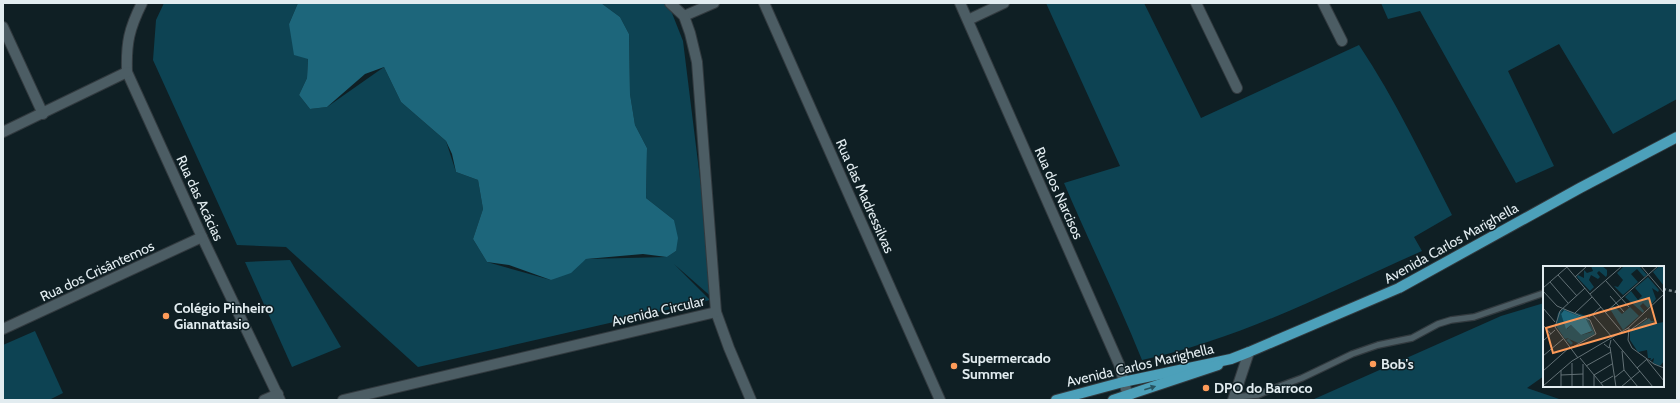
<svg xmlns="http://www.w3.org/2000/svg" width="1680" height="403" font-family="Cabin,sans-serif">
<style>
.green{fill:#0d4353}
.water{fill:#1d667b}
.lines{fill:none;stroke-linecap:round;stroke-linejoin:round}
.lane-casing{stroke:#323a3f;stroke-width:8}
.street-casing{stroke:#323a3f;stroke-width:12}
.secondary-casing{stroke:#323a3f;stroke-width:12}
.primary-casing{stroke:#323a3f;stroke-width:12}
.path{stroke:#7f8c90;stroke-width:2.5;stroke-dasharray:3 3;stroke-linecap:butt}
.lane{stroke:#4c5d64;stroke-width:5.5}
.street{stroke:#4c5d64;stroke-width:10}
.secondary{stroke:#4c5d64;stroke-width:10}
.primary{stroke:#4ca0ba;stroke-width:10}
.oneway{fill:#275360}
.poi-dot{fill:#fe9b59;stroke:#0f1f24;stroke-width:1.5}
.labels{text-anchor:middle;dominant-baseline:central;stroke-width:3;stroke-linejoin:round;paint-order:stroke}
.street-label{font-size:14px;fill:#e2ecf0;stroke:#0f1f24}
.poi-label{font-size:14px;font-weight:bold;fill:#e2ecf0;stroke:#0f1f24;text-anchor:start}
.inset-road{fill:none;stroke:#637176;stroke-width:1}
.view{fill:#fe9b59;fill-opacity:0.15;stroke:#fe9b59;stroke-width:2}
.inset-edge{fill:none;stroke:#e2ecf0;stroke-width:2}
</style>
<rect width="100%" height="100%" fill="#0f1f24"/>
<g class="green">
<polygon points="164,3 298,3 289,24 308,58 307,78 299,95 310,109 327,107 384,67 401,102 446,141 456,172 478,180 483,209 473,239 487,262 551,280 586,259 667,257 676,251 674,220 646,198 647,148 635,125 630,94 629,34 620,17 601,3 668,3 683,41 715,300 674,264 710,300 418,367 286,247 237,245 153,60 156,20"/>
<path d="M1046,3H1144L1201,118L1359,45C1395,99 1423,158 1452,215L1414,237L1422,251C1332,291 1238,340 1142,360C1118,300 1089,242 1064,183L1120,166Z"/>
<polygon points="1381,3 1677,3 1677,99 1613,134 1559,44 1508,71 1554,166 1516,183 1420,11 1388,19"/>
<polygon points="290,260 341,347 292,367 245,262"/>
<polygon points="1544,303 1544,376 1527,388 1562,400 1312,400 1501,316"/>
<polygon points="35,331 63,393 49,400 3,400 3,345"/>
</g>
<polygon class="water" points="298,3 601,3 620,17 629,34 630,94 635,125 647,148 646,198 674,220 678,238 676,251 667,257 643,254 586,259 571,273 551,280 509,265 487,262 473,239 483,209 478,180 456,172 452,154 446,141 401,102 384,67 365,74 327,107 310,109 299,95 307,78 308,59 294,55 289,24"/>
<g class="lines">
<g class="lane-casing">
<polyline id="lane" points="1234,397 1258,395 1272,389 1302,378 1352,354 1378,345 1412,338 1438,324 1451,320 1474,317 1544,293"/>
</g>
<g class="street-casing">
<g id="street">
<path d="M142,3C129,29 126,43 127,72L202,237L280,400"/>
<polyline points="764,3 940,400"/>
<polyline points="1196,3 1237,88"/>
<polyline points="1323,3 1342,41"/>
<polyline points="684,16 714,3"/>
<polyline points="968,20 1004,3"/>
<polyline points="3,27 43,114"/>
<polyline points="3,132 127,72"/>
<polyline points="716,312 729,348 751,400"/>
<polyline points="3,329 202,237"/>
<polyline points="264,400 278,394"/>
<polyline points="343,400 716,312 697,62 690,33 684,16 670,3"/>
</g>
</g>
<g class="secondary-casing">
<g id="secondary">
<polyline points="960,3 1119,364 1129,400"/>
<polyline points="1233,400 1249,352"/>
</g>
</g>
<g class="primary-casing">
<g id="primary">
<polyline points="1056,400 1123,382 1231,359 1249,352 1399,288 1580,188 1677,137"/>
<polyline points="1113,400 1218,365"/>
</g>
</g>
<polyline class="path" points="1663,289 1677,292"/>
<use href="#lane" class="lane"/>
<use href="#street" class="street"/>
<use href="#secondary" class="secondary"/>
<use href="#primary" class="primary"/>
</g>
<defs><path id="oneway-solid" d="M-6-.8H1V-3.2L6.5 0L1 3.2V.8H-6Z"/></defs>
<use class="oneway" href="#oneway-solid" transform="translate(1150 388) rotate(-18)"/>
<g class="poi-dot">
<circle cx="166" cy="316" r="4"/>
<circle cx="1373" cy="364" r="4"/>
<circle cx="954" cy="366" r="4"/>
<circle cx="1206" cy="388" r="4"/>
</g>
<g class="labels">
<g class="street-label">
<text transform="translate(1059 193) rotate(66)">Rua dos Narcisos</text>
<text transform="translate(865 196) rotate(66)">Rua das Madressilvas</text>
<text transform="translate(200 198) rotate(65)">Rua das Acácias</text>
<text transform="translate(1451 243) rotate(-29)">Avenida Carlos Marighella</text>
<text transform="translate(97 271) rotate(-25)">Rua dos Crisântemos</text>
<text transform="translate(658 311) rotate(-13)">Avenida Circular</text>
<text transform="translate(1140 365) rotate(-13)">Avenida Carlos Marighella</text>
</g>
<g class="poi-label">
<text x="174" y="308">Colégio Pinheiro<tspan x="174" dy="16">Giannattasio</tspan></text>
<text x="962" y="358">Supermercado<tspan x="962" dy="16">Summer</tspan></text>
<text x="1381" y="364">Bob's</text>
<text x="1214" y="388">DPO do Barroco</text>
</g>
</g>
<g transform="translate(1543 266)">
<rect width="121" height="121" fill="#0f1f24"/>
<path d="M48,0H59L64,4V9L63,11L56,5L54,7L57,11L55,13L48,9L46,14L51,21L47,25L34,11L35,9L41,12V4L44,7L50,5ZM81,0H96L104,9L101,11L94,3L88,8L95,16L80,29L71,20L75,21L80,14L74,7ZM116,0H121V20L110,6ZM105,11L116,24L115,26L109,22L113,33L105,42L100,37L97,40L101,45L100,47L82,31L88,25L95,34L99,30L92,22ZM71,40L79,48L87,41L96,50L80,64L67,43ZM20,43L44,50L52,68L35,77L26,73L30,77L28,79L23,74L26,72L22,73L13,60L15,47ZM20,44L43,53L49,66L38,69L28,59L24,63L18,48ZM106,52L108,55H112L104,59L121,56V95L117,100L110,97L111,92L107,95L108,92H105L104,84L95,86L87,74V66Z" fill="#0d4353" fill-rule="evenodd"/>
<path d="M21,44L43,53L49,65L38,69L28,59L23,63L18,48Z" fill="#1d667b"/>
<path class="inset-road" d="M23,0L79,66M98,0L121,27M15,9L34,30M32,11L44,0M63,15L86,41M7,16L25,37M0,22L24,1M0,25L14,40L47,54L53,68L28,82M47,28L79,0M67,30L81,46M0,42L12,56M63,46L115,0M32,47L49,31M49,48L69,71M46,51L58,41M0,59L8,68M86,62L85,74L89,82L111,98L121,102M84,63L121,28M86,65L104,52M70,73L110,121M0,75L12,64M61,78L66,82L68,74M67,81L73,121M79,85L81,104L95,121M0,90L20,73M35,92L12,61L17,45L42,22M37,92L61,121M104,94L121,115M29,97V121M40,98V121M43,100L68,86M94,102L104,93M0,105L27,81M18,109L40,108M71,112L81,104M58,117L70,110M0,120L29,95L85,62M18,121V104M51,121V109L69,98M78,121L97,105"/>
<path class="view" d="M106,32L113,57L10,87L3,62Z"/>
<rect width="121" height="121" class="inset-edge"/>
</g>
<rect width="1680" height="403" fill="none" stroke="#e2ecf0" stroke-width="8"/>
</svg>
